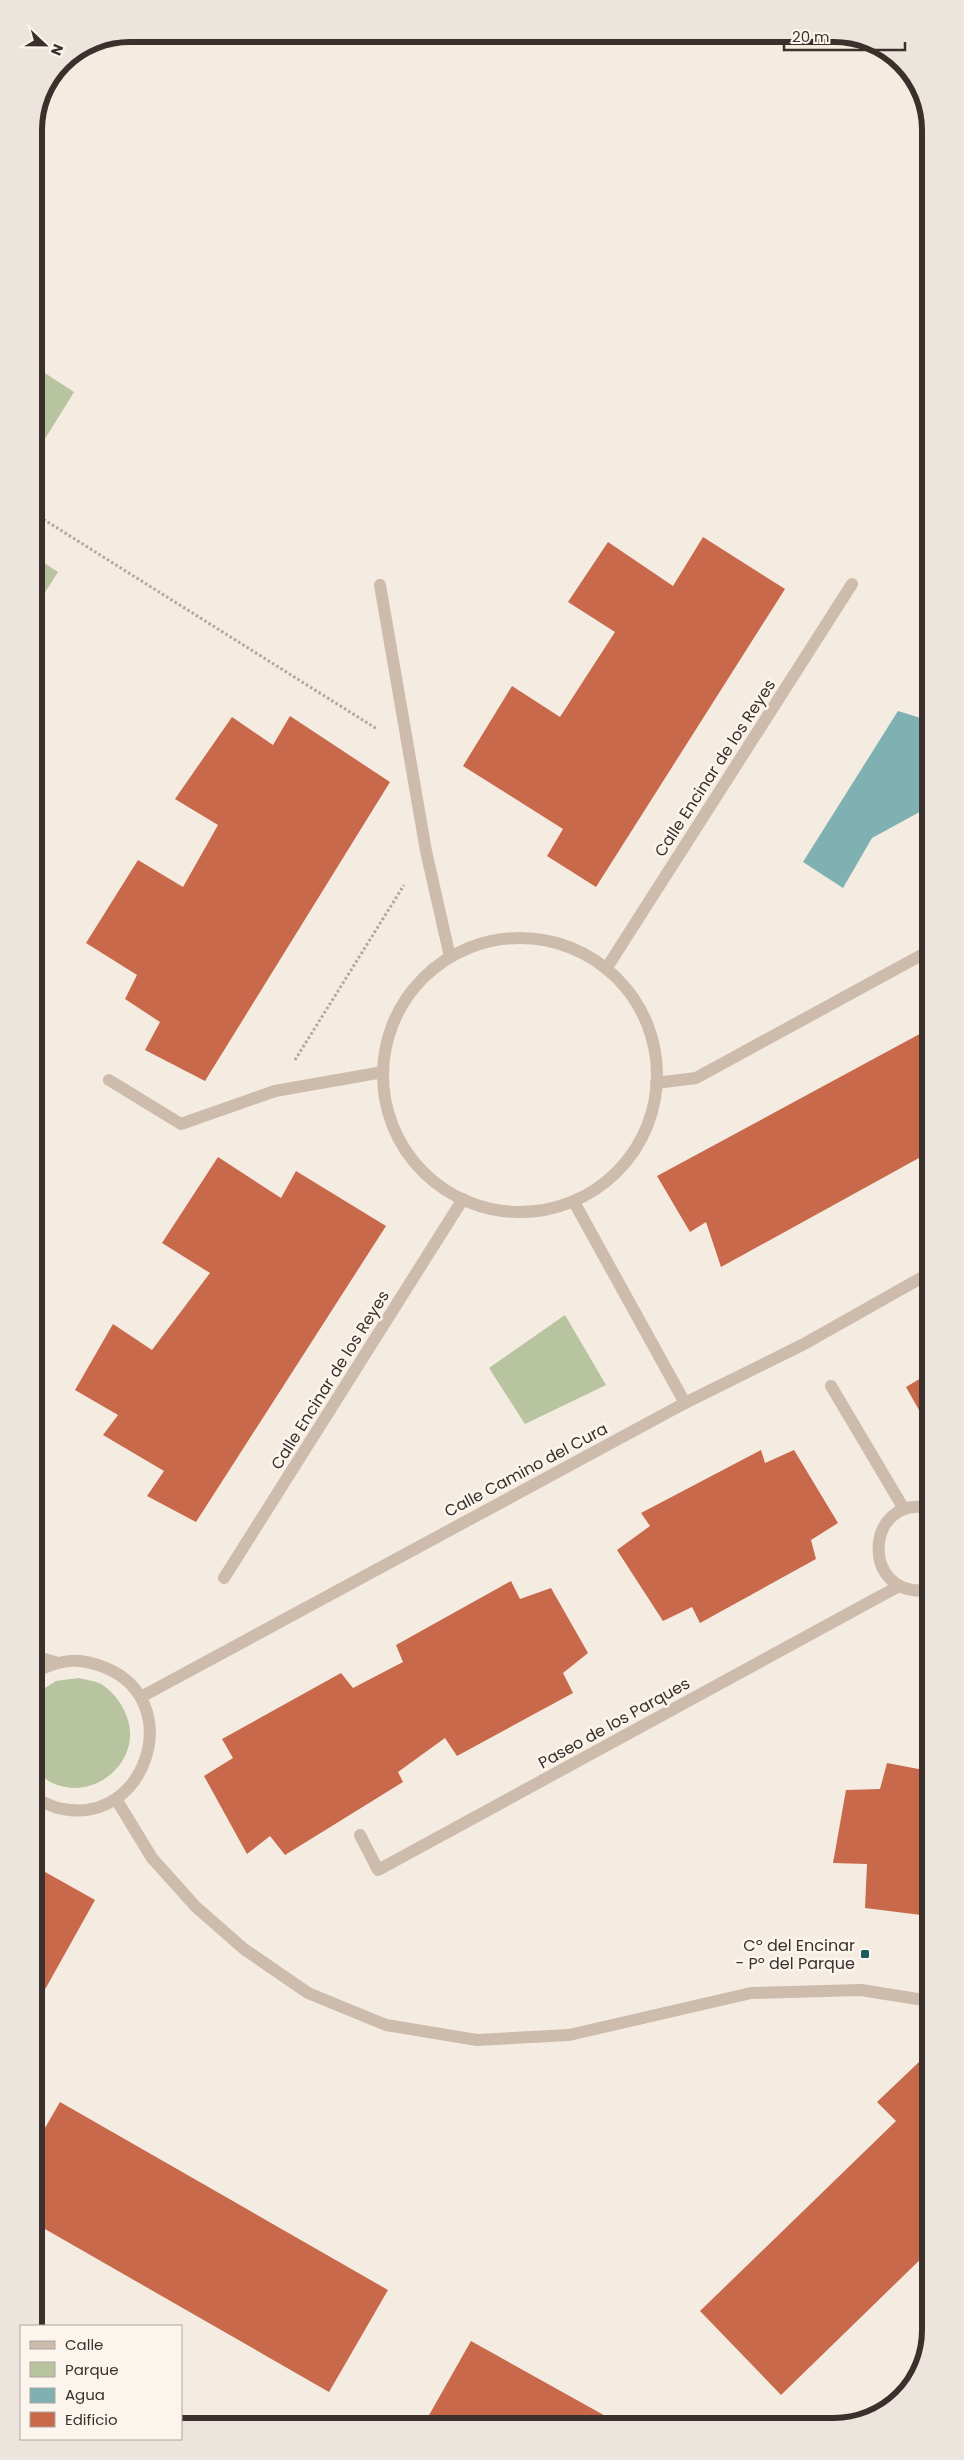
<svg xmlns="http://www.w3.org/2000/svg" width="964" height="2460" font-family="Poppins,sans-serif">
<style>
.green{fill:#b8c4a0}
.water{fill:#7fb0b2}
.building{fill:#c8694b}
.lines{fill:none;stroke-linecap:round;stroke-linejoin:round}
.path{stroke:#b9a596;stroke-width:3;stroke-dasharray:2.5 2.5;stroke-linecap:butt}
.street{stroke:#cdbbac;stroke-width:12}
.poi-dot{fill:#1f5a5e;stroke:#fbf5ee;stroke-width:2}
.labels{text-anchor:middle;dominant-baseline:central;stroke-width:5;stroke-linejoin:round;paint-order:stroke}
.street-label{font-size:16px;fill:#3b302b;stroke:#fbf5ee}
.poi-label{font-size:16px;fill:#3b302b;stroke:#fbf5ee;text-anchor:end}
.rim{fill:none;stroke:#3b302b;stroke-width:6}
</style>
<rect width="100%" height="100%" fill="#f4ebe1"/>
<g class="green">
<polygon points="34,366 74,392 35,455"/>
<polygon points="35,557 58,572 35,608"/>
<polygon points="565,1315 606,1385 525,1424 489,1368"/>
<path d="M79,1678C86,1680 95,1681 101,1684C111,1690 119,1700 124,1710C151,1763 82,1814 38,1773L37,1693L56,1681Z"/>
</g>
<polygon class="water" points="898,711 927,720 927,808 872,838 843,888 803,862"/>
<g class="building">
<polygon points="703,537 785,589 596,887 547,856 563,829 463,766 512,686 560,717 615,632 568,602 608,542 673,586"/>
<polygon points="290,716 390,782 205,1081 145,1050 160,1022 125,999 137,975 86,943 138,860 183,887 218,825 175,799 232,717 273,745"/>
<polygon points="927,1030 928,1153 721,1267 706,1222 690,1232 657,1176"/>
<polygon points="218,1157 281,1198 296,1171 386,1226 196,1522 147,1496 164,1471 103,1435 118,1415 75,1390 113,1324 152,1350 210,1273 162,1243"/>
<polygon points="928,1374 928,1426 906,1387"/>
<polygon points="761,1450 765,1463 794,1450 838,1523 811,1540 816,1559 700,1623 692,1607 663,1621 617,1550 650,1526 641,1513"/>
<polygon points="511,1581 520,1599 551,1588 588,1653 563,1673 573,1693 457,1756 445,1738 398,1772 403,1782 285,1855 270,1836 247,1854 204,1776 233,1758 222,1739 341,1673 353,1688 403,1662 396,1645"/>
<polygon points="887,1763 929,1771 929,1916 865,1908 867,1864 833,1863 846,1790 880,1789"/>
<polygon points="38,1868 95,1900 38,2002"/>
<polygon points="919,2062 930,2073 930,2250 781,2395 700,2311 896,2121 877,2102"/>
<polygon points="60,2102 388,2290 329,2392 38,2225 38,2140"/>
<polygon points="471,2341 618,2423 424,2424"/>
</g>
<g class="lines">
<g class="path">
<polyline points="35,514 377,729"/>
<polyline points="295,1060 404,885"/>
</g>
<g class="street">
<polyline points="380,585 426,851 450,957"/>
<circle cx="520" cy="1075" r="137"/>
<polyline points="606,969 852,584"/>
<polyline points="109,1080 181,1124 275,1091 383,1072"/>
<polyline points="656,1083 696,1078 927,952"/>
<polyline points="574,1202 685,1403"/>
<polyline points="831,1386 904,1509"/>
<path d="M928,1508C865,1495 859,1599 929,1590"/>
<polyline points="224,1578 463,1199"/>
<polyline points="37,1657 55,1662"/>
<path d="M37,1671C62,1659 80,1657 106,1668C186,1701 147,1825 63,1809C54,1808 46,1803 38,1800"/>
<polyline points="141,1697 685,1403 804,1344 928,1274"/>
<polyline points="116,1799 152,1858 196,1907 244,1949 308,1993 386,2025 477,2040 569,2035 751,1993 861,1990 930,2001"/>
<polyline points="360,1835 378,1870 899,1586"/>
</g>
</g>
<rect class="poi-dot" x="860" y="1949" width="10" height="10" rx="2.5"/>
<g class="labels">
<g class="street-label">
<text transform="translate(715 768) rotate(-57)">Calle Encinar de los Reyes</text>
<text transform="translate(330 1380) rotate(-58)">Calle Encinar de los Reyes</text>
<text transform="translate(526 1470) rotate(-28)">Calle Camino del Cura</text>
<text transform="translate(614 1723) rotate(-29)">Paseo de los Parques</text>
</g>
<g class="poi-label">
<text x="855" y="1945">Cº del Encinar<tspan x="855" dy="18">- Pº del Parque</tspan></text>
</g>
</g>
<path d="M0 0H964V2460H0ZM130 42H834A88 88 0 0 1 922 130V2330A88 88 0 0 1 834 2418H130A88 88 0 0 1 42 2330V130A88 88 0 0 1 130 42Z" fill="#ece5de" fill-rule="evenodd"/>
<path class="rim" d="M130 42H834A88 88 0 0 1 922 130V2330A88 88 0 0 1 834 2418H130A88 88 0 0 1 42 2330V130A88 88 0 0 1 130 42Z"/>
<rect x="20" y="2325" width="162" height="115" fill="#fbf5ee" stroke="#aea6a0"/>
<rect x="30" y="2341" width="25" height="8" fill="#cdbbac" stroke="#aea6a0"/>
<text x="65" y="2350" font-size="15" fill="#3b302b">Calle</text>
<rect x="30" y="2362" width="25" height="15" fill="#b8c4a0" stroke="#aea6a0"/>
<text x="65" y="2375" font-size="15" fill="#3b302b">Parque</text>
<rect x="30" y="2388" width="25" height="15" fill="#7fb0b2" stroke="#aea6a0"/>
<text x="65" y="2400" font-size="15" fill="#3b302b">Agua</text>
<rect x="30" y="2412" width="25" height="15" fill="#c8694b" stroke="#aea6a0"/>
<text x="65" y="2425" font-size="15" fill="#3b302b">Edificio</text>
<g transform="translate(45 45) rotate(112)" stroke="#fbf5ee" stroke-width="4" paint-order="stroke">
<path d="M0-4L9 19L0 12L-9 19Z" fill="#3b302b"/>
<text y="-8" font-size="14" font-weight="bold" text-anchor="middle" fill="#3b302b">N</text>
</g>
<path d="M784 42v8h121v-8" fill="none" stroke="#3b302b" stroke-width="2.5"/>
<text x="792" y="42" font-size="15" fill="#3b302b" stroke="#fbf5ee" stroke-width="4" paint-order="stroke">20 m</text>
</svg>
